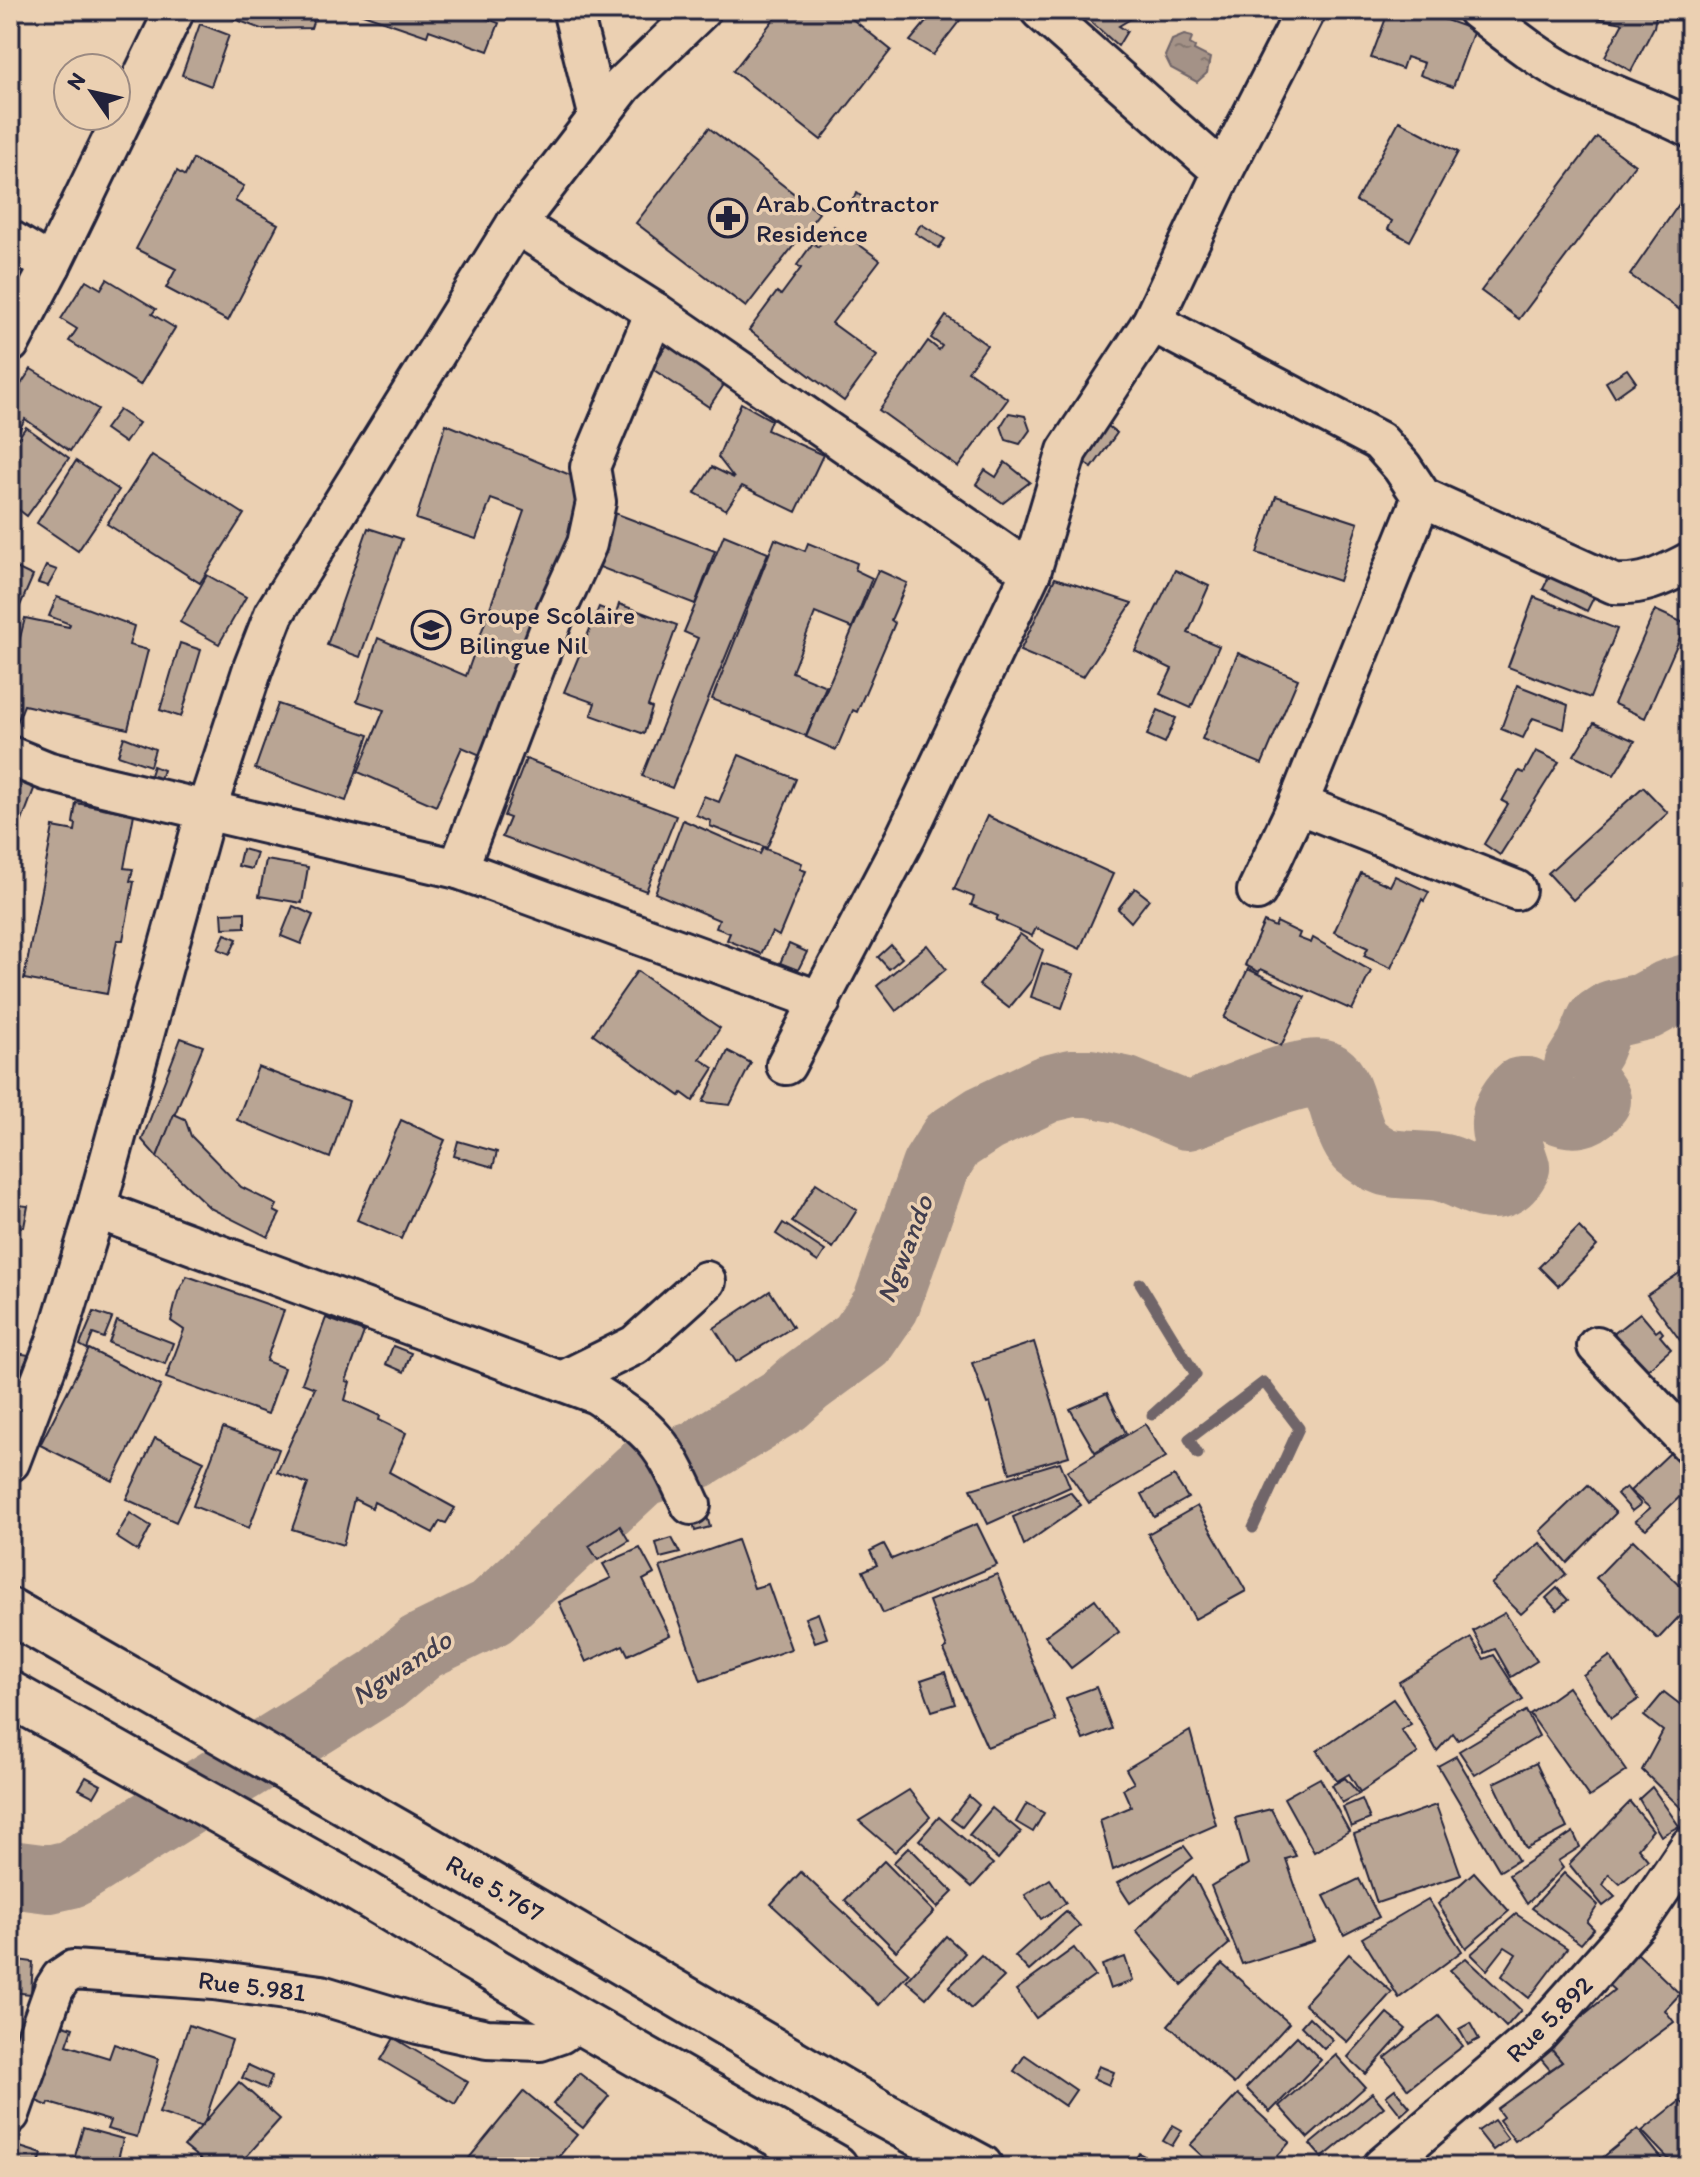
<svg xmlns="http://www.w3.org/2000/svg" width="1700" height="2177" font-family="Itim,sans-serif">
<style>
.water{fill:url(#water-ripples);stroke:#706569;stroke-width:2}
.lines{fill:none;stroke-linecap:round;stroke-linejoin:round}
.stream{stroke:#706569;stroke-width:11}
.river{stroke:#a49287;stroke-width:68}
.building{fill:#b9a594;stroke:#22223b;stroke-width:2}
.street-casing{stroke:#22223b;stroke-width:44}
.highway-casing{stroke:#22223b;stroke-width:50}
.street{stroke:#ebd0b2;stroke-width:38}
.highway{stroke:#ebd0b2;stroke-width:44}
.labels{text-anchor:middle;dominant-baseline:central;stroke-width:7;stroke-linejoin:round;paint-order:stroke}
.poi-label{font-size:26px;fill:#22223b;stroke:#ebd0b2;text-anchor:start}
.street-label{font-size:26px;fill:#22223b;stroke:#ebd0b2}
.water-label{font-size:28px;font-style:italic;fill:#423e4e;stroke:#ebd0b2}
</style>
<defs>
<pattern id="water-ripples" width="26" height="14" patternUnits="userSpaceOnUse" patternTransform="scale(2)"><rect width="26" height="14" fill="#a49287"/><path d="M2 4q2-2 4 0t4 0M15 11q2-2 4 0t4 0" fill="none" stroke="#857770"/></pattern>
</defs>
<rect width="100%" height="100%" fill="#ebd0b2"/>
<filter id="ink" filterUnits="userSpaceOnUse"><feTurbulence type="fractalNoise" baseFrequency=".0125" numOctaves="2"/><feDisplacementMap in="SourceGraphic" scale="16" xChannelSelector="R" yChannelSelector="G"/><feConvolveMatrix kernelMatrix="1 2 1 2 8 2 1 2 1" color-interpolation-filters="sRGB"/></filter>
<g filter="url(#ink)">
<polygon class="water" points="1184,35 1192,37 1190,44 1195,47 1194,50 1210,58 1207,73 1197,82 1171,68 1165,56 1172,40"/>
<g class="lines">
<g class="stream">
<polyline points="1140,1283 1196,1375 1152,1415"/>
<polyline points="1198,1454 1189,1439 1264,1382 1299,1428 1253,1528"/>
</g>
<path class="river" d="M10,1874L49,1879L71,1874L382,1680L421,1647L491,1613L641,1473L696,1455L785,1400L805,1382L862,1340L886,1305L935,1167L952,1140L984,1119L1047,1089L1072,1083H1090L1124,1090L1187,1116C1215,1108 1304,1064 1326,1075C1342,1083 1345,1130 1360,1146C1367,1152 1377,1159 1386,1162C1405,1167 1428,1163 1447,1169C1462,1174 1483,1189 1499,1184C1508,1181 1511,1175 1516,1167C1506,1136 1495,1118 1521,1091H1527C1549,1105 1577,1129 1597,1100L1578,1072V1066L1590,1047L1600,1022L1612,1014L1646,1006L1670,993L1690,987"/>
</g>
<g class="building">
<polygon points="219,10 317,10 311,28 261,29 218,13"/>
<polygon points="351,10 463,10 499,23 488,51 429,30 427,36"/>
<polygon points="781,10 841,10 891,50 821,140 733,71"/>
<polygon points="936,10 956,10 964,15 933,55 910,41"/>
<polygon points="1092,10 1142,10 1142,12 1119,26 1127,31 1118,46 1088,19"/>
<polygon points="1389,10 1418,10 1474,30 1453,87 1420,75 1424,63 1406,57 1402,69 1371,58"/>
<polygon points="1553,10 1657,10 1654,27 1631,71 1605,56 1623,23"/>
<polygon points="200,24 229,35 211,86 182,75"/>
<polygon points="1399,121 1458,152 1410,241 1388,229 1392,221 1356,201"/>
<polygon points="709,128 819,213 746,307 636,223"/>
<polygon points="1597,137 1635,165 1519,319 1481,291"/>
<polygon points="193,159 244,186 235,201 278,224 228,321 166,288 176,269 136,249 177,171 185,176"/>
<polygon points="1688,191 1690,192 1690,317 1630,275"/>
<polygon points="857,193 868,202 859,214 848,206"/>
<polygon points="921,224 945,239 939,248 915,233"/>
<polygon points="834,226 880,260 832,323 877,356 844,401 749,330 777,292 781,295 801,268 797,265 813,243 818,247"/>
<polygon points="107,279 156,309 152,314 175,328 140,385 69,341 77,329 61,319 86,280 101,289"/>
<polygon points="946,316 987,345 968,371 1008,399 958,467 879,410 928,341 939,350 942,346 931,338"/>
<polygon points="670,341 727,380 709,407 651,368"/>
<polygon points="31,369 98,409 70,451 25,419 19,430 10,424 10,401"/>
<polygon points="1627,369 1636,382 1615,397 1606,382"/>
<polygon points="741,403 771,420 767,430 823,455 796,512 742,486 726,510 695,493 712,467 734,478 718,457"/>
<polygon points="119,410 139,423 125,443 105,429"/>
<polygon points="1009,413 1025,416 1030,430 1020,444 1006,440 1001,426"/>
<polygon points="1100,420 1117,433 1092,468 1074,455"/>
<polygon points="446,424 580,479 590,518 485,757 462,747 436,806 358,772 384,710 357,701 378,638 466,676 524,511 491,499 476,539 416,519"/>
<polygon points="26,427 69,458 27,516 10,503 10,449"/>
<polygon points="152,455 244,514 200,583 107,524"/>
<polygon points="76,461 119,490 78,551 37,523"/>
<polygon points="1005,462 1030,482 1003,503 976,484 985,470 996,477"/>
<polygon points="1276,496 1358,523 1339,581 1257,553"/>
<polygon points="604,509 715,551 695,604 584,561"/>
<polygon points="368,528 402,539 360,657 327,645"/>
<polygon points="724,535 768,553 672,788 642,776 698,638 684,632"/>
<polygon points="775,539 805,551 808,543 857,563 855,570 872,578 852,628 815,613 792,672 826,686 806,736 712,699"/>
<polygon points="1557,561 1601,583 1587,611 1543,589"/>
<polygon points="10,565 33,576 16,615 10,613"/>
<polygon points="46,566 57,570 48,586 38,583"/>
<polygon points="878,570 907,583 891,620 895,623 857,712 853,710 836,750 806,737"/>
<polygon points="1175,570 1209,586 1188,633 1219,646 1191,708 1160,694 1172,669 1135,651"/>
<polygon points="207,575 246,597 219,644 180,622"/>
<polygon points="1055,578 1132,603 1083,677 1020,651"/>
<polygon points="57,597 134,626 129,645 148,650 128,729 24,705 13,732 10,731 10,677 25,618 69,627 70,624 49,616"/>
<polygon points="1534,597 1617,629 1590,698 1508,667"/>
<polygon points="619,604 677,625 648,706 652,708 644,734 591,715 595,703 564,692 599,607 616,614"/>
<polygon points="1655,610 1686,624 1645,718 1614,704"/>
<polygon points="180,643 201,650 181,717 160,710"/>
<polygon points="1238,653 1298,679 1262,764 1202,739"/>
<polygon points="1517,685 1568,705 1564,729 1533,718 1523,738 1501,729"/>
<polygon points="278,704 369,735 346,801 255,769"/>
<polygon points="1158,710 1176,718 1165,743 1147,735"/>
<polygon points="1594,723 1635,741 1614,775 1574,755"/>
<polygon points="124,737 155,749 150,766 118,755"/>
<polygon points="1536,751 1559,762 1500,855 1484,844 1508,804 1502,801 1519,771 1524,773"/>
<polygon points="739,755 796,779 767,848 710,826 711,821 696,815 704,796 719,802"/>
<polygon points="526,759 676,816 646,891 502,837 510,818 504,816"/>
<polygon points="153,766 163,770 158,785 148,781"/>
<polygon points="10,771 37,781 10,853"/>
<polygon points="1643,787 1668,813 1573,900 1548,873"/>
<polygon points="76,803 134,814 124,868 133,869 130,881 134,882 123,940 117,940 107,994 24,979 53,827 75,831 76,824 73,823"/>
<polygon points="987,816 1113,874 1080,949 1036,928 1032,936 996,920 998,916 971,905 974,897 954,889"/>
<polygon points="683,820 760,854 763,848 802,863 800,869 806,871 779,936 772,932 761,954 727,940 730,933 716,928 719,920 655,893"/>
<polygon points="242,849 257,853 252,869 238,866"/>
<polygon points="266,860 308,867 302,903 259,896"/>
<polygon points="1361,873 1390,886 1395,876 1429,892 1424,901 1422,899 1391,968 1364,956 1368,948 1334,932"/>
<polygon points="1135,888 1149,899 1131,922 1118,909"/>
<polygon points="293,906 313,915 301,944 281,936"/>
<polygon points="245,912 245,927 223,928 222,913"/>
<polygon points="1264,922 1275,927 1277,922 1300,933 1298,938 1311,943 1313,938 1371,971 1352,1010 1261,969 1259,972 1245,965"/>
<polygon points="225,934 237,939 230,954 218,949"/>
<polygon points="1020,934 1043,950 1032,980 1009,1008 979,985"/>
<polygon points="789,944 807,952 798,970 780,963"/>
<polygon points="891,945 902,958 889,969 878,957"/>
<polygon points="927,945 946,969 896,1011 877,986"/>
<polygon points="1042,963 1074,974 1062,1008 1031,997"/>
<polygon points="1248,969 1305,997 1281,1046 1224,1018"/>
<polygon points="637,971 720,1028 700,1059 714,1068 693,1101 682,1093 680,1096 593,1034"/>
<polygon points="181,1038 203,1046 157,1157 142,1140"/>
<polygon points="728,1051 751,1063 730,1105 703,1102"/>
<polygon points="258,1067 349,1101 330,1158 237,1120"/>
<polygon points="174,1114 185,1119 191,1136 241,1187 277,1205 274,1211 280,1214 268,1237 210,1208 157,1157"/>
<polygon points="401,1120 445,1140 401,1239 357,1220"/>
<polygon points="458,1141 497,1152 493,1167 454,1156"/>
<polygon points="816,1183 857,1210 833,1248 792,1222"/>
<polygon points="10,1204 28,1206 24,1227 10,1225"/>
<polygon points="783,1223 825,1251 818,1262 776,1234"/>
<polygon points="1579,1227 1597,1246 1558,1286 1539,1267"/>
<polygon points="1690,1266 1690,1338 1682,1343 1647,1295"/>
<polygon points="187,1276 284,1310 266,1361 284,1368 268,1414 166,1378 184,1330 171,1321 178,1292"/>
<polygon points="770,1291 793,1327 736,1362 714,1328"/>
<polygon points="94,1312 112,1318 104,1338 93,1334 87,1349 80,1345"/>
<polygon points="1640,1313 1656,1332 1660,1329 1663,1333 1660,1336 1671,1349 1643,1374 1611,1336"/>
<polygon points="326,1318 364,1332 346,1381 350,1382 345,1400 380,1416 379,1420 406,1433 389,1472 455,1508 446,1523 440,1521 433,1533 374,1502 372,1508 354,1499 343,1545 292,1529 308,1484 277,1472 315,1388 302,1383"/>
<polygon points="117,1321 173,1343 165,1364 109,1343"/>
<polygon points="1034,1342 1069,1456 1010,1473 990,1403 987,1404 972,1363"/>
<polygon points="393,1346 411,1353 404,1372 386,1364"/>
<polygon points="89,1349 161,1386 113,1481 40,1445"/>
<polygon points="10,1352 29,1355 10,1395"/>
<polygon points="1107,1393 1126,1433 1095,1452 1070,1409"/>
<polygon points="1145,1424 1166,1457 1089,1503 1067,1471"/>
<polygon points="223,1428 279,1449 249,1528 193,1506"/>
<polygon points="155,1438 204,1461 176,1522 126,1499"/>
<polygon points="1672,1451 1690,1470 1690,1487 1646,1529 1635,1521 1650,1508 1630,1491"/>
<polygon points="1060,1462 1070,1487 988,1524 971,1489"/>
<polygon points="1174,1476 1188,1498 1154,1517 1142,1494"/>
<polygon points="1588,1485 1616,1513 1567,1563 1540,1531"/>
<polygon points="1626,1487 1641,1504 1632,1511 1617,1494"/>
<polygon points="1070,1492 1081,1505 1024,1545 1013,1517"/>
<polygon points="1197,1506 1246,1591 1195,1619 1148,1534"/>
<polygon points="130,1513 151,1526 138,1551 116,1537"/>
<polygon points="707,1516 710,1527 695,1531 692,1520"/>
<polygon points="977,1524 997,1565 883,1613 863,1571 877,1565 870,1551 884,1544 892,1559"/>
<polygon points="620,1526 629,1541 598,1560 589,1546"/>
<polygon points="672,1538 680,1553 660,1558 656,1543"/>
<polygon points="737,1540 754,1588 768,1584 791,1649 701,1681 660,1567"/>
<polygon points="1633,1540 1690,1595 1690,1605 1658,1639 1596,1578"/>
<polygon points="1540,1543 1566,1574 1521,1614 1491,1584"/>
<polygon points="640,1548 654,1574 643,1580 670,1635 628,1655 623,1645 586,1662 559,1602 611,1578 603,1564"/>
<polygon points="997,1574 1056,1721 987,1747 944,1650 947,1648 929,1601"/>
<polygon points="1557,1588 1568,1600 1557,1610 1546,1598"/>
<polygon points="1095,1599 1119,1632 1071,1668 1045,1636"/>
<polygon points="818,1613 827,1638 815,1642 805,1618"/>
<polygon points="1505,1613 1537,1661 1511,1677 1495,1649 1485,1653 1473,1631"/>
<polygon points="1471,1638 1484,1659 1494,1655 1523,1700 1458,1740 1453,1733 1437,1751 1399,1682"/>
<polygon points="1610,1656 1639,1699 1611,1718 1583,1675"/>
<polygon points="945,1672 955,1704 932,1711 921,1680"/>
<polygon points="1096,1687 1112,1729 1083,1740 1066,1698"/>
<polygon points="1568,1687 1627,1771 1589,1797 1530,1714"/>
<polygon points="1664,1692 1690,1712 1690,1804 1685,1812 1642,1770 1663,1731 1644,1716"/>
<polygon points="1393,1699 1411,1724 1401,1730 1418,1753 1360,1792 1349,1774 1337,1781 1317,1751"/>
<polygon points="1526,1711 1539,1736 1475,1775 1459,1751"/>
<polygon points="1190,1731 1216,1825 1113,1870 1100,1820 1131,1807 1123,1789 1134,1783 1126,1769"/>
<polygon points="1456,1756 1518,1860 1500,1871 1438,1766"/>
<polygon points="1536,1763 1567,1828 1526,1849 1494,1783"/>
<polygon points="86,1777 101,1785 94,1797 79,1789"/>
<polygon points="1320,1778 1349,1831 1314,1852 1284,1798"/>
<polygon points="1345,1778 1359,1794 1342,1803 1332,1785"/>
<polygon points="1652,1787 1679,1826 1661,1836 1639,1799"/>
<polygon points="909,1790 930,1817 895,1852 859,1821"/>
<polygon points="969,1796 979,1805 962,1827 951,1819"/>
<polygon points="1362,1799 1370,1819 1351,1827 1343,1807"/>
<polygon points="1630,1802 1653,1830 1638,1848 1648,1860 1620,1884 1609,1874 1603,1885 1615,1897 1603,1906 1569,1864"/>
<polygon points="1027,1803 1044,1813 1033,1832 1016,1822"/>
<polygon points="1436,1805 1461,1875 1377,1903 1354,1834"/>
<polygon points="992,1808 1021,1832 998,1859 969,1835"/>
<polygon points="1271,1809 1296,1856 1286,1859 1314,1941 1242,1964 1211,1886 1248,1864 1235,1818"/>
<polygon points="939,1817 993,1864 972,1887 919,1840"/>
<polygon points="1573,1832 1580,1847 1558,1861 1563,1868 1527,1904 1509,1875"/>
<polygon points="1184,1846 1193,1858 1130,1903 1117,1883"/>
<polygon points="909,1847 953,1892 937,1908 893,1863"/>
<polygon points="884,1861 934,1912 896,1951 845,1900"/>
<polygon points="801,1872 909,1973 879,2005 771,1904"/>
<polygon points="1474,1872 1509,1911 1466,1948 1438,1904"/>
<polygon points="1564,1873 1598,1905 1587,1922 1594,1929 1581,1944 1532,1908"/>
<polygon points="1193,1875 1229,1944 1182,1985 1136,1931"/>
<polygon points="1050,1879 1066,1903 1041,1919 1025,1895"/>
<polygon points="1359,1879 1379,1917 1344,1935 1324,1896"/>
<polygon points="1428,1899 1462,1951 1399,1998 1362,1938"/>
<polygon points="1066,1911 1080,1926 1029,1971 1015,1956"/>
<polygon points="1516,1914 1567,1948 1529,1998 1502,1976 1516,1954 1505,1947 1487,1970 1471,1954"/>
<polygon points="946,1936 965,1953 926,1998 906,1981"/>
<polygon points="1074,1948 1095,1976 1036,2018 1016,1990"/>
<polygon points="1636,1952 1680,1994 1665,2010 1674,2022 1515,2141 1499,2120 1503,2117 1497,2109 1562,2062 1547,2045 1614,1990 1606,1983"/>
<polygon points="1349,1954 1392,1992 1347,2042 1304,2004"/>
<polygon points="981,1955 1004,1977 971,2009 949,1987"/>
<polygon points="1125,1957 1133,1981 1110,1989 1102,1965"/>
<polygon points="1466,1958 1521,2010 1506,2027 1450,1970"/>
<polygon points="10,1959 33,1962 31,1994 10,1992"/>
<polygon points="1222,1964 1289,2023 1234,2084 1168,2025"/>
<polygon points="1387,2013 1406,2029 1366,2074 1348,2057"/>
<polygon points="1439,2016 1463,2046 1408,2089 1385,2058"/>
<polygon points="1309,2017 1333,2040 1324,2049 1301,2026"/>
<polygon points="45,2019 73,2028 67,2045 109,2058 114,2044 159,2059 137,2137 107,2129 110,2121 49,2103 48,2106 22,2095"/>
<polygon points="1470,2023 1479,2039 1468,2045 1459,2029"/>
<polygon points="189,2025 232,2040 203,2127 159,2113"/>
<polygon points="1297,2036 1321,2060 1270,2112 1246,2088"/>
<polygon points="394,2038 468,2082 455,2104 381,2060"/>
<polygon points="1551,2049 1562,2062 1550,2070 1540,2058"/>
<polygon points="1025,2055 1076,2090 1065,2106 1014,2071"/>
<polygon points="1336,2055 1365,2087 1308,2138 1279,2106"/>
<polygon points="248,2065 272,2076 267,2089 242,2078"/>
<polygon points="1099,2066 1114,2072 1109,2085 1093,2078"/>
<polygon points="579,2073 609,2096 583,2128 553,2104"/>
<polygon points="239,2082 280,2119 237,2167 210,2167 184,2146"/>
<polygon points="1395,2089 1410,2107 1401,2115 1386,2096"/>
<polygon points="524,2091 577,2135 550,2167 480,2167 469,2158"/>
<polygon points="1372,2093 1384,2107 1322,2158 1310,2144"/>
<polygon points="1238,2094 1290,2142 1272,2162 1278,2167 1214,2167 1190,2145"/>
<polygon points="1680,2101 1690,2109 1690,2167 1676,2167 1642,2131"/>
<polygon points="1494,2120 1508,2139 1493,2150 1478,2131"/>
<polygon points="1173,2125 1182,2130 1172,2146 1163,2141"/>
<polygon points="83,2128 123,2139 116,2167 72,2167"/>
<polygon points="1638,2129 1667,2165 1665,2167 1591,2167"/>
<polygon points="20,2147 42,2154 38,2167 13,2167"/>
<polygon points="1139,2153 1163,2167 1131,2167"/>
</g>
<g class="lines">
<g class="street-casing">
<g id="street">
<polyline points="578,10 574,17 598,114"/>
<polyline points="1040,10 1223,172"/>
<path d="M1477,10C1507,33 1536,57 1570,75C1609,95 1651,107 1690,128"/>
<polyline points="516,224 655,312 1031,572"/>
<polyline points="10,240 51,265"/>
<polyline points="655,312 590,467 596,502 587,544 556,612 458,869 821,1001"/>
<path d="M1152,322L1379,441L1402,467L1422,497L1614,584C1645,586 1662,576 1690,562"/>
<polyline points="10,343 51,265 175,10"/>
<polyline points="10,756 47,771 103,786 458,869"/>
<polyline points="1298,804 1516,890"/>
<polyline points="1257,891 1298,804 1422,497"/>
<polyline points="786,1065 906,836 1031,572 1067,451 1152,322 1223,172 1306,10"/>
<path d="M96,1209L596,1394C654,1431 663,1443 691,1505"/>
<polyline points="1597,1346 1690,1444"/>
<polyline points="562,1381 635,1345 706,1281"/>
<polyline points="10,1462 56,1341 96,1209 206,811 253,668 274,614 516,224 623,85 701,10"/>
<polyline points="10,2114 54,1989 61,1978 73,1970 214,1980 321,1995 418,2024 487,2039 540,2041 560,2034 579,2021"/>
<polyline points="1382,2167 1538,2034 1642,1917 1690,1846"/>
</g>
</g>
<g class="highway-casing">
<g id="highway">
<polyline points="10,1611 475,1876 878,2112 980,2167"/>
<polyline points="10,1694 334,1875 579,2021 835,2167"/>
</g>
</g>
<use href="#street" class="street"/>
<use href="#highway" class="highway"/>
</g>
</g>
<defs>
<g id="pharmacy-ring" transform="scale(2)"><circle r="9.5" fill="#ebd0b2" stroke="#22223b" stroke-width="1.5"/><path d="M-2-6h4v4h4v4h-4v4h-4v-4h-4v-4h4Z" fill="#22223b"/></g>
<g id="school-ring" transform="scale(2)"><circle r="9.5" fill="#ebd0b2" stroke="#22223b" stroke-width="1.5"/><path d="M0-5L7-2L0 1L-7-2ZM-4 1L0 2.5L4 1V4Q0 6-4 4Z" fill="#22223b"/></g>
</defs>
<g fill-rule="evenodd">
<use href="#pharmacy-ring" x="728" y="218"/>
<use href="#school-ring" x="431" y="630"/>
</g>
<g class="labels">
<g class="poi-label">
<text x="756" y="203">Arab Contractor<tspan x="756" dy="30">Residence</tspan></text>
<text x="459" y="615">Groupe Scolaire<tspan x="459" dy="30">Bilingue Nil</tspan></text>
</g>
<g class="street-label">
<text transform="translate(495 1888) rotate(30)">Rue 5.767</text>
<text transform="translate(252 1986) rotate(7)">Rue 5.981</text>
<text transform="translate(1549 2019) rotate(-45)">Rue 5.892</text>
</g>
<g class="water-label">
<text transform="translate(904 1249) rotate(-69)">Ngwando</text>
<text transform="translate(401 1667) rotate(-33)">Ngwando</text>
</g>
</g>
<rect width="1700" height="2177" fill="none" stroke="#ebd0b2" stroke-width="40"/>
<rect x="20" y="20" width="1660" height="2137" fill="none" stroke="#22223b" stroke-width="3" filter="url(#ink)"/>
<g transform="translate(92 92) rotate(304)"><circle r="38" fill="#ebd0b2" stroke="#9b8a82" stroke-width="2"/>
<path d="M0-6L14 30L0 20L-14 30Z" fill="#22223b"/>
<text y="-12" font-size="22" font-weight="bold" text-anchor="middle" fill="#22223b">N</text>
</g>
</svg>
